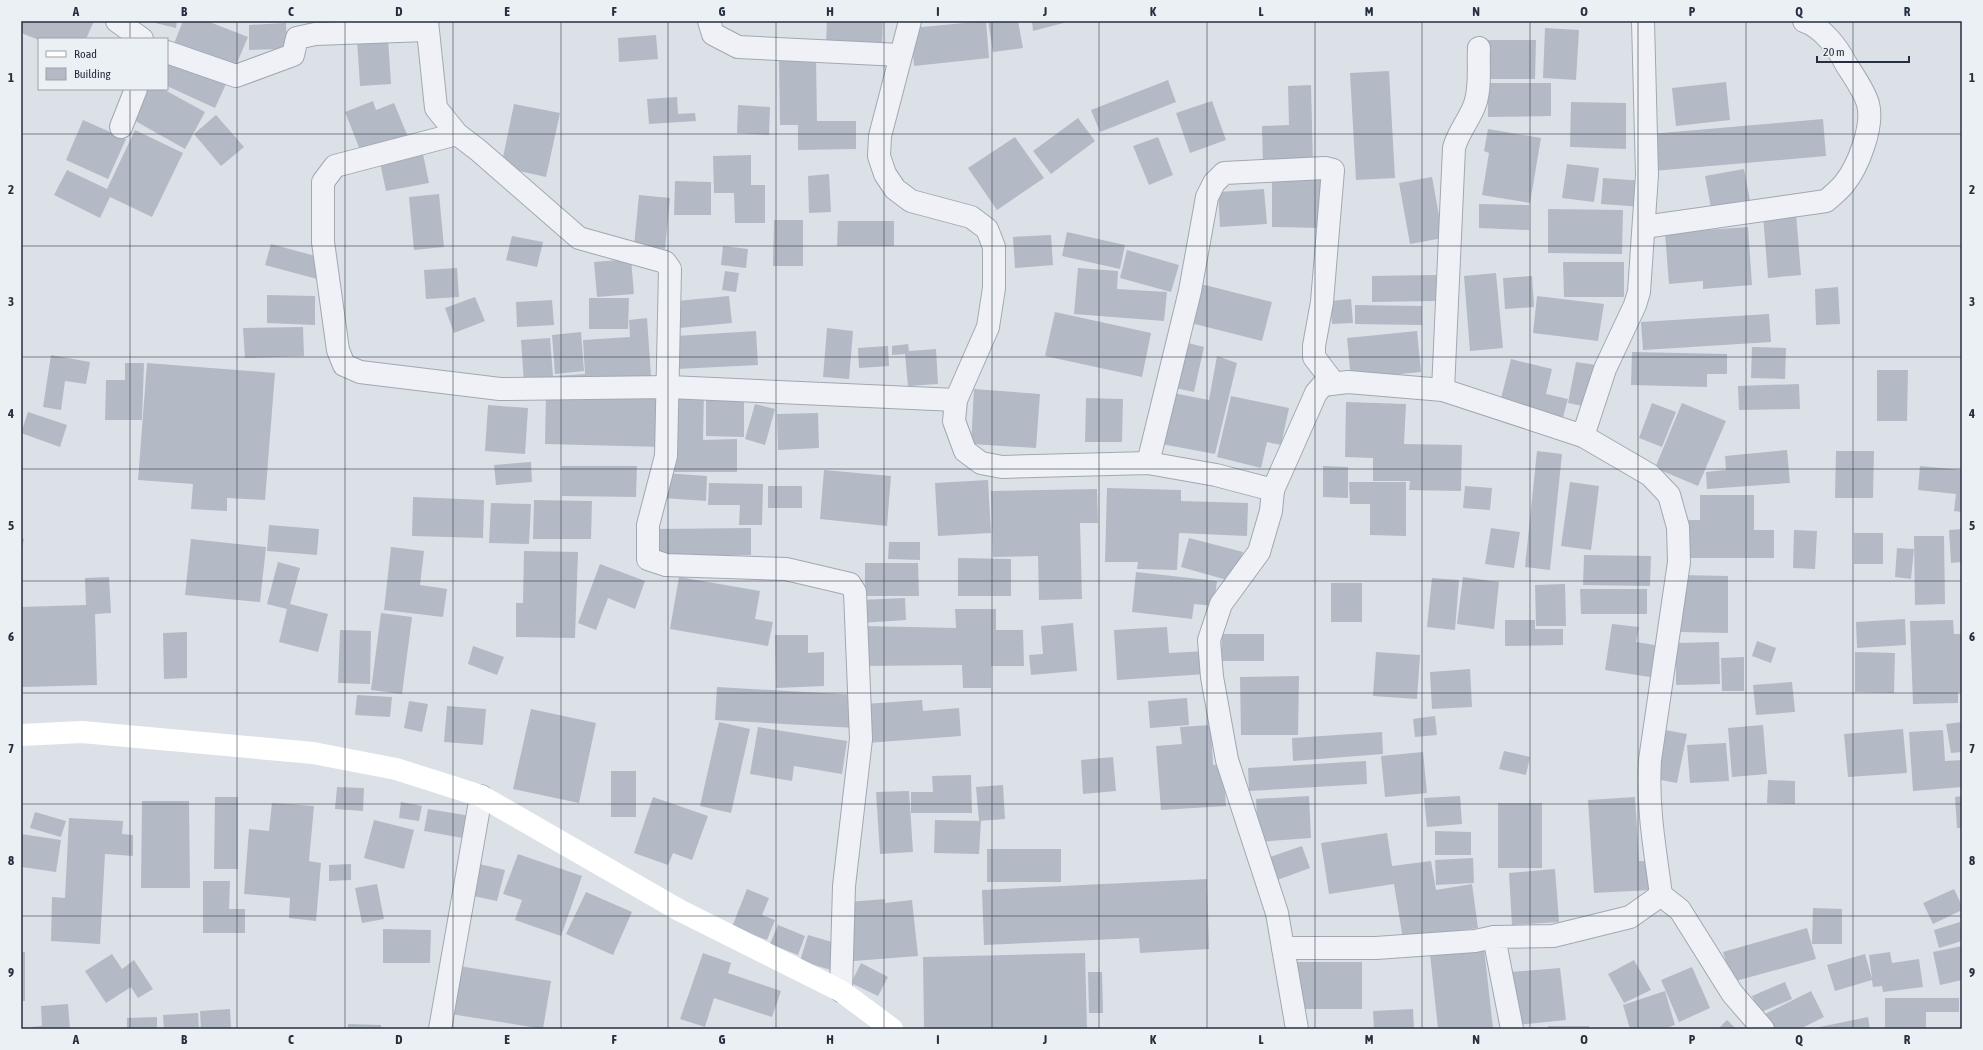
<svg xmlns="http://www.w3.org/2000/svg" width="1983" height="1050" font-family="'Asap Condensed',sans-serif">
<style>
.building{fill:#b3bac5}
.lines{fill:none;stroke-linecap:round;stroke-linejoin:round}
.minor-casing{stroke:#a1a8b2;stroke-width:24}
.minor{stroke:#eff1f6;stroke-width:22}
.secondary{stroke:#fff;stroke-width:22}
.grid{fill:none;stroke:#242f3f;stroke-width:1;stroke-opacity:0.55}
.neatline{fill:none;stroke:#242f3f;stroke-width:1.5}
.grid-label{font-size:13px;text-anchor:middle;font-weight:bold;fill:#242f3f}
</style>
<rect width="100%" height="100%" fill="#dce1e8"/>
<g class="building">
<polygon points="21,21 94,21 86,39 39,40 21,33"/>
<polygon points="147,21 177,21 176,28"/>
<polygon points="183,21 207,21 248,37 234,70 173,46"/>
<polygon points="827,21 883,21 882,45 826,45"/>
<polygon points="986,21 989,58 914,66 911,28"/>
<polygon points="988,21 1018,21 1023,48 993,52"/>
<polygon points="1032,21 1071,21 1033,31"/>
<polygon points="286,23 287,49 249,50 249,25"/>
<polygon points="1545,28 1579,30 1576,80 1543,78"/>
<polygon points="656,35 658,59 619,62 618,38"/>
<polygon points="388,38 391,84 360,86 357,39"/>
<polygon points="1480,40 1536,40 1535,79 1480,79"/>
<polygon points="816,58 817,121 856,121 856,149 798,150 798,125 780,125 779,59"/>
<polygon points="167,60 226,84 215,108 167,86"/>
<polygon points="1389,71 1395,178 1356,180 1350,73"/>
<polygon points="1168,80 1176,102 1100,132 1091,110"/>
<polygon points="1726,82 1730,120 1676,126 1672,88"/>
<polygon points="1488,83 1551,83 1551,116 1488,117"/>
<polygon points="1311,85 1313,166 1263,167 1262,126 1289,125 1288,86"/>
<polygon points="146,89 163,89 205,112 185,149 130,118"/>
<polygon points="677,97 678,114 695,113 696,121 649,124 647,99"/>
<polygon points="373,101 376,110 394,103 408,137 362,155 345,112"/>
<polygon points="1212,101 1226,140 1190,153 1176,113"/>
<polygon points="1571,102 1626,103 1626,149 1570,147"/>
<polygon points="514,104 560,113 546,177 501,167"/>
<polygon points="738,105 770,107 769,135 737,133"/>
<polygon points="216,115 244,147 221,166 194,134"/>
<polygon points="1078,118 1095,141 1051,174 1033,151"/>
<polygon points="1823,119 1826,156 1653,171 1650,134"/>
<polygon points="83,120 126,139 108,179 66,160"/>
<polygon points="1488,129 1541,138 1530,203 1482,195 1489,153 1484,151"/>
<polygon points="135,130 183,153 152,217 110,197 100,218 54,195 67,170 107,189"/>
<polygon points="1015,137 1044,178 997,210 968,168"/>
<polygon points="1158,137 1173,175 1149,185 1133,146"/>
<polygon points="422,149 429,183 386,191 379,158"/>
<polygon points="751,155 751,185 765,185 765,223 735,223 734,193 714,193 713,156"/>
<polygon points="1567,164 1599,168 1594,202 1562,198"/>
<polygon points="1744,169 1751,206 1712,213 1705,176"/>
<polygon points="1323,172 1324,228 1272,227 1272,173"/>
<polygon points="829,174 831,212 809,213 808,176"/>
<polygon points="1432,177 1443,238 1410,244 1399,183"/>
<polygon points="1603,178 1644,181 1642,207 1601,204"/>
<polygon points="675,181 711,182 711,215 674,215"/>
<polygon points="1264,189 1267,224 1220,227 1218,192"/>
<polygon points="439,194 444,247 414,250 409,197"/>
<polygon points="639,195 670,198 665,249 634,246"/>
<polygon points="1479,204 1529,205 1529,230 1479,228"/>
<polygon points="1548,209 1623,210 1622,254 1548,253"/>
<polygon points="1796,213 1801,275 1768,278 1763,215"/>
<polygon points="774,220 803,220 803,266 773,266"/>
<polygon points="838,221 894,221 894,246 837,246"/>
<polygon points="1748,227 1752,285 1703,289 1703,281 1669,284 1665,233"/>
<polygon points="1067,232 1125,245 1120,269 1062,256"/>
<polygon points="1051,235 1053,265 1015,268 1013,237"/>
<polygon points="512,236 543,242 537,267 506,260"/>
<polygon points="271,244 323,258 317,279 265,265"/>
<polygon points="723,246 748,249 746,268 721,265"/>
<polygon points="1127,250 1179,265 1171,292 1120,278"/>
<polygon points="631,259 634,294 597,297 594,262"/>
<polygon points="1563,262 1624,262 1624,297 1564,297"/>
<polygon points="457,268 459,297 426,299 424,270"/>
<polygon points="1078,268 1118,271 1117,289 1167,292 1164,321 1074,314"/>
<polygon points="725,271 739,273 736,292 722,290"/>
<polygon points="1496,273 1503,348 1470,351 1464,276"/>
<polygon points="1436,275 1437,301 1372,302 1372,276"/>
<polygon points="1532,276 1534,307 1505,309 1503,278"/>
<polygon points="1197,283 1272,302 1262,341 1187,322"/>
<polygon points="1838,287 1840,324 1816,325 1815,289"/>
<polygon points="267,295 315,296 315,325 267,323"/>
<polygon points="729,296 732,323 679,328 677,301"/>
<polygon points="1537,296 1604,304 1598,341 1533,333"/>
<polygon points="475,297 485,321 454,333 445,308"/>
<polygon points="589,298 629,298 628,329 589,329"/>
<polygon points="1351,299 1353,323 1332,324 1330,301"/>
<polygon points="552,300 554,325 517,327 516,302"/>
<polygon points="1355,305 1422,306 1422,325 1355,324"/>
<polygon points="1055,312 1151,333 1142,377 1045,356"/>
<polygon points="1769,314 1771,342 1643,350 1641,322"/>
<polygon points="647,318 651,376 524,384 521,340 550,338 553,376 585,374 583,340 630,337 629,320"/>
<polygon points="303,327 304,356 245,358 243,328"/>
<polygon points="827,328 853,331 849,379 823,377"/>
<polygon points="756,331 758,365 677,369 676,336"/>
<polygon points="1417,331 1421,372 1351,379 1347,338"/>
<polygon points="581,332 584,371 555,374 552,335"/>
<polygon points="1180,341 1204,347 1194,392 1170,387"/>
<polygon points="908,344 909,351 936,349 938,384 908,386 905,354 892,355 892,346"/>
<polygon points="888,346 889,366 859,368 858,348"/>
<polygon points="1752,347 1786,348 1785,379 1751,378"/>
<polygon points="1632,352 1727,354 1727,374 1707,374 1707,387 1631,385"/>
<polygon points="51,355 90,362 86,384 65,381 61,410 43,407"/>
<polygon points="1217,356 1237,363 1215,454 1156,443 1168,392 1209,400"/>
<polygon points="1511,359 1552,369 1546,394 1568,399 1562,421 1499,406"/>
<polygon points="1576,362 1596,365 1588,407 1568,403"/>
<polygon points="125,363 144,363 142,420 105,420 106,380 125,380"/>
<polygon points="147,363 275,373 265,500 227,498 227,511 191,509 193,484 138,480"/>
<polygon points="1877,370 1908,370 1907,421 1877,421"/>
<polygon points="1799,384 1800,409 1739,410 1738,386"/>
<polygon points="974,389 1040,394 1036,448 971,444"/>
<polygon points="673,390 704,390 703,440 737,439 737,472 673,472"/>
<polygon points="546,392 665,395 664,447 545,444"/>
<polygon points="1231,396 1289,408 1281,445 1267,442 1261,468 1217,457"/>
<polygon points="1086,398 1123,399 1122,442 1085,442"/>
<polygon points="706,399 744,399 744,437 706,436"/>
<polygon points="1346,402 1406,404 1404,444 1462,445 1461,491 1409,490 1410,481 1373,481 1373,458 1345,457"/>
<polygon points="1652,403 1676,412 1662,447 1639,438"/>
<polygon points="1682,403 1726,421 1698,486 1655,468"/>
<polygon points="755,404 775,409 765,445 745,439"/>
<polygon points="488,405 528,408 525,454 485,451"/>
<polygon points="28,412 67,425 60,447 21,433"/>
<polygon points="818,413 819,448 778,450 777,414"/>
<polygon points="1787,450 1790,483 1707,489 1706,472 1726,470 1725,456"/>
<polygon points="1537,451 1562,454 1550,570 1525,567"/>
<polygon points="1836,451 1874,451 1873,498 1835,498"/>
<polygon points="531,462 532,482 496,485 494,465"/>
<polygon points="562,466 637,466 636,497 562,496"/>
<polygon points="1323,466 1348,467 1348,498 1323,497"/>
<polygon points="1920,466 1962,470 1962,512 1954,511 1956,494 1918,490"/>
<polygon points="824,470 891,476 887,526 820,519"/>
<polygon points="665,473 707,476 706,501 664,498"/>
<polygon points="988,480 991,533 938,536 935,483"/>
<polygon points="1349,482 1406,482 1406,536 1370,535 1370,504 1350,504"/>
<polygon points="1570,482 1599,486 1591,550 1561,546"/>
<polygon points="709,483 763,484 762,525 739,525 740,505 708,505"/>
<rect x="768" y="486" width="34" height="22"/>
<polygon points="1465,486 1492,488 1490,510 1463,508"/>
<polygon points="1107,488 1181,490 1181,501 1248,503 1247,536 1179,533 1177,570 1137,569 1138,562 1105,562"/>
<polygon points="1097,489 1098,523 1080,523 1082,599 1039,600 1038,556 993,557 991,491"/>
<polygon points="1700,495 1754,495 1754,530 1774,530 1774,558 1686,558 1686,520 1700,520"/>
<polygon points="413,497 484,500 483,538 412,536"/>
<polygon points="534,500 592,501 591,539 533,539"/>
<polygon points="491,503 531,504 529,544 489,543"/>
<polygon points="269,525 319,529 317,555 267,551"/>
<polygon points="751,528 751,555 655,556 656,529"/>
<polygon points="1491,528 1520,532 1514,568 1485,564"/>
<polygon points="1962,529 1962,562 1951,563 1949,530"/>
<polygon points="1794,530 1817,531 1815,569 1793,568"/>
<rect x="1854" y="533" width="29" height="31"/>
<polygon points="1914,536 1944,536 1945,604 1915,605"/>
<polygon points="21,538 24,539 22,548 21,548"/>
<polygon points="1189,538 1243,552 1234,582 1181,567"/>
<polygon points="191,539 266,547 260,602 185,595"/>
<polygon points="889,542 920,542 920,560 888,559"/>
<polygon points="391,547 424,551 420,585 447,589 443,617 384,610"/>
<polygon points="1897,548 1914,549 1911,579 1895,577"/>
<polygon points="524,551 578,552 575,638 516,637 516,603 523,603"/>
<polygon points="1584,555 1651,556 1650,586 1583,585"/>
<polygon points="958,558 1011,559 1011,596 958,596"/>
<polygon points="278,562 300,568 290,604 328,614 318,652 279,642 287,609 267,604"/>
<polygon points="865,563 918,563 919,596 865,596"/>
<polygon points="600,564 645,581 635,609 608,598 596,630 578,623"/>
<polygon points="1136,572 1217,581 1214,606 1194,604 1192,619 1132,612"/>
<polygon points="1681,575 1728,576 1728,633 1681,632"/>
<polygon points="109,577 111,613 95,614 97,685 21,687 21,607 86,605 85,578"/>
<polygon points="679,577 760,591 755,619 773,622 768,646 670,629"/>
<polygon points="1463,577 1499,582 1494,629 1457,624"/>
<polygon points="1432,578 1459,580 1455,630 1427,627"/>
<rect x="1331" y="583" width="31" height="39"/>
<polygon points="1565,584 1566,626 1536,626 1535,585"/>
<polygon points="1580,589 1647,589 1647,614 1581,614"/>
<polygon points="905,598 906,620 860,623 859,600"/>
<polygon points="955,609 996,609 996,630 1023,630 1024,666 991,666 991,688 963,688 962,665 863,666 863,626 956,628"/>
<polygon points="381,613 412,617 402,694 371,690"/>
<polygon points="1905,619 1906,645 1857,648 1856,622"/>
<polygon points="1505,620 1535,620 1535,629 1563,629 1563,645 1505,646"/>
<polygon points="1953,620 1954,634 1962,634 1962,692 1958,692 1958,703 1913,704 1910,621"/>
<polygon points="1073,623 1077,671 1031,675 1029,655 1043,654 1041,626"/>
<polygon points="1612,624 1639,627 1636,642 1661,646 1656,678 1605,670"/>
<polygon points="1167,627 1169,653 1205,651 1206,674 1117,680 1114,630"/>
<polygon points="340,630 371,631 370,684 338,683"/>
<polygon points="187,632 187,678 164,679 163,633"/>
<polygon points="1222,634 1264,634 1264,661 1221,661"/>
<polygon points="775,635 808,635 808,653 824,652 824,686 776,688"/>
<polygon points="1757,641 1776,648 1771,663 1752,656"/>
<polygon points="1719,642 1720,684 1676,685 1676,643"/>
<polygon points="473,646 504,657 497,675 468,664"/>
<polygon points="1376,652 1420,655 1417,699 1373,696"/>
<polygon points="1855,652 1895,653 1894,693 1855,692"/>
<polygon points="1744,657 1744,691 1722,691 1721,658"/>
<polygon points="1470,669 1472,707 1432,709 1430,672"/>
<polygon points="1299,676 1298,735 1241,735 1240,677"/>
<polygon points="1792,682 1795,712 1756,715 1753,685"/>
<polygon points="717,687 857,695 855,728 715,720"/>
<polygon points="357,695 392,697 390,717 355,715"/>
<polygon points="1187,698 1189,725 1150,728 1148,701"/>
<polygon points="922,700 923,711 959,708 961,736 867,743 864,704"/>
<polygon points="409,701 428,704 422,732 404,728"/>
<polygon points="447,706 486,709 483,745 444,742"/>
<polygon points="531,709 596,723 579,803 513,789"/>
<polygon points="1435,716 1437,735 1415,737 1413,719"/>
<polygon points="719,722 750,729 731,813 700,806"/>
<polygon points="1962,722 1962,752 1951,753 1946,724"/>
<polygon points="1211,725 1213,765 1223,764 1226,806 1161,810 1156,746 1182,744 1180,727"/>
<polygon points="1763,725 1767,774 1732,777 1728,728"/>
<polygon points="758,727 847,741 842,774 794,766 792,781 750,774"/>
<polygon points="1660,729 1687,734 1677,783 1650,778"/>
<polygon points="1903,729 1907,773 1848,777 1844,734"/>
<polygon points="1943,730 1945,761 1962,760 1962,787 1913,791 1909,732"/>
<polygon points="1382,732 1383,754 1293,761 1292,738"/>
<polygon points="1726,743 1729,781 1690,783 1687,745"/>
<polygon points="1504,751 1530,757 1526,775 1499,769"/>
<polygon points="1423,752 1427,793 1385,797 1381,756"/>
<polygon points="1113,757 1116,791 1083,794 1081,760"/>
<polygon points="1366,761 1367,784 1249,791 1248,768"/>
<rect x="611" y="771" width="25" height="46"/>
<polygon points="971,775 972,813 911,813 911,792 933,792 932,776"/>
<polygon points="1768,780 1795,781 1795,804 1767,803"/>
<polygon points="1003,785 1005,819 979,821 976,787"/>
<polygon points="337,787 364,788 363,811 335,809"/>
<polygon points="909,791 913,852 880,854 876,792"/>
<polygon points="1309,796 1311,838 1258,842 1256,799"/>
<polygon points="1460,796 1462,824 1427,827 1424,798"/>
<polygon points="1962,796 1962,828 1957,828 1955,797"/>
<polygon points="215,797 238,797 238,869 214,869"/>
<polygon points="653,797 708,816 692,860 673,853 668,865 634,853"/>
<polygon points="1635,797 1639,861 1650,861 1651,890 1594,893 1588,800"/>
<polygon points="142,801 189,801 190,888 141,888"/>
<polygon points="401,802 422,806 419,821 399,818"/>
<polygon points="272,803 314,806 309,861 321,863 316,921 289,918 290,898 244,894 249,829 269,831"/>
<rect x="1498" y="803" width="44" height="65"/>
<polygon points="428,809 471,816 468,839 424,831"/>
<polygon points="35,812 66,821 61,837 30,828"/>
<polygon points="69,818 123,821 122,834 133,835 133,856 105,854 100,944 51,941 52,897 65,898"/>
<polygon points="374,820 414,830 404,869 364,858"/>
<polygon points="935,820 981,821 979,854 934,853"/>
<polygon points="1435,831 1471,832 1471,855 1435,855"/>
<polygon points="1387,833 1392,866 1431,861 1436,890 1472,884 1478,928 1403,939 1394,884 1329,894 1321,843"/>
<polygon points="21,834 61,840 56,872 22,867"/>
<polygon points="1302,846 1310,868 1272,882 1264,859"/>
<rect x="987" y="849" width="74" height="33"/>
<polygon points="518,854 582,876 561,936 515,920 522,900 503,894"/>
<polygon points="1473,858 1474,883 1436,885 1435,860"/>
<polygon points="475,863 505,870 497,901 468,895"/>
<polygon points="351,864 351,880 329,881 329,865"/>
<polygon points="1555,869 1559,922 1512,925 1509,873"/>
<polygon points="1207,879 1209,949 1140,953 1139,938 984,945 982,890"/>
<polygon points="203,881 230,881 229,909 245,909 245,933 203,933"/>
<polygon points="377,884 384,919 362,923 355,888"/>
<polygon points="747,889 769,898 762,915 775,920 767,940 732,927"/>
<polygon points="1954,889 1962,906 1962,910 1933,924 1923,903"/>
<polygon points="586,892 632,912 613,955 566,934"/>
<polygon points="885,899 885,903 912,900 918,956 854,961 848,902"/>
<polygon points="1813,908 1842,909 1842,944 1812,944"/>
<polygon points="1960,922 1962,941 1939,948 1934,930"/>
<polygon points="778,925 805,936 798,955 770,944"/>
<polygon points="1807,928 1816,959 1732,982 1723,952"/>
<polygon points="383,929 431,930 430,963 383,963"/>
<polygon points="808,935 839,944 831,970 800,961"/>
<polygon points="1962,946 1962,980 1940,985 1933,952"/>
<polygon points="1484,948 1493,1028 1438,1029 1430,954"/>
<rect x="21" y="952" width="4" height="49"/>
<polygon points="1890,952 1892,963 1919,959 1923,987 1883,992 1882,986 1873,987 1872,980 1835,991 1827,965 1865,954 1872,979 1869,955"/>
<polygon points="703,953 731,963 728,973 781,991 772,1017 714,998 705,1027 680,1019"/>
<polygon points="1085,953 1087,1029 924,1028 923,957"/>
<polygon points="112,954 122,969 134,960 153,989 138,998 131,987 106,1003 85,971"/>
<polygon points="1634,960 1651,990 1624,1003 1608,974"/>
<rect x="1295" y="962" width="67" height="47"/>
<polygon points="861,963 888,977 878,996 851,983"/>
<polygon points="453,965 551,981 543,1029 445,1013"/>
<polygon points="1692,967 1710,1008 1679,1022 1661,980"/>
<polygon points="1560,968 1566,1020 1516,1025 1510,972"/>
<polygon points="1088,972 1102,972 1103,1013 1089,1013"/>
<polygon points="1785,982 1792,999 1759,1013 1752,996"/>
<polygon points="1665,991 1675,1025 1663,1029 1630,1029 1623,1005"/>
<polygon points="1811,991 1824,1017 1800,1029 1773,1029 1765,1014"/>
<polygon points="1885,998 1959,998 1959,1012 1926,1012 1926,1029 1885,1029"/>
<polygon points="68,1004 70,1029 31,1029 31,1027 42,1026 41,1006"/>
<polygon points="230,1009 231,1029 201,1029 200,1011"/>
<polygon points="1413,1009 1414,1029 1374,1029 1373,1011"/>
<polygon points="198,1013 199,1029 164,1029 163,1015"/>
<polygon points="157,1017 157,1029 127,1029 127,1018"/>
<polygon points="1868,1017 1870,1029 1815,1029 1815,1028"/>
<polygon points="1727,1020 1736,1029 1718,1029"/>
<polygon points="348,1024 381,1025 381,1029 348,1029"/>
<rect x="1548" y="1026" width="41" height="3"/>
</g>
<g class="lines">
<g class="minor-casing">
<g id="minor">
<polyline points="117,21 142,39"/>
<polyline points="427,21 436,108 457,134 478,150 579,238 665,262 670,269 666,456 648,525 648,559 666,565 786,569 850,584 855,592 861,739 844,886 841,991"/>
<polyline points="709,21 713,34 738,47 900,55"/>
<polyline points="910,21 880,136 879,156 885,174 895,189 911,201 971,217 987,229 994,247 994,288 988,327 956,400 954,421 965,451 981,463 1002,467 1148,463 1216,475 1273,490 1271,511 1259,552 1221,604 1209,640 1212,677 1227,760 1277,913 1297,1029"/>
<polyline points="167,52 236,76 293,55 297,38 315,34 427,30"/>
<polyline points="121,127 136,89"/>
<polyline points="457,134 335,166 323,182 323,242 338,350 344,365 360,372 500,389 669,387 956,400"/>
<path d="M1644,227L1826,201C1832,196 1839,190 1844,184C1858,167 1874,126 1868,104C1865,92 1853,75 1846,64C1838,48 1822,27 1804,21"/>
<path d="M1443,390L1454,148C1458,132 1470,119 1475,104C1481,87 1478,65 1479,48"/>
<polyline points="1583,436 1605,369 1635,305 1639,292 1647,175 1643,21"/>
<polyline points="1148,463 1190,291 1207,197 1214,183 1224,173 1325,168 1333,170 1322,302 1314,346 1314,357 1333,382"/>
<path d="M1273,490L1316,393L1323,385L1348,382L1443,390L1583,436L1650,475L1669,495L1678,527L1679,562L1650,760C1647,807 1655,849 1661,895L1680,910L1732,993L1763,1029"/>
<polyline points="1283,948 1376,948 1475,941 1494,937"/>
<polyline points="440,1029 481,796"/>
<polyline points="1512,1029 1494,937 1553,936 1630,917 1661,895"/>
</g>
</g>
<use href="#minor" class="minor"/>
<polyline class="secondary" points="21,735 82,732 313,753 396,769 481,796 679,910 841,991 892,1029"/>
</g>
<path class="grid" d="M130,21V39M237,21V1029M345,21V1029M453,21V1029M561,21V1029M668,21V1029M776,21V1029M884,21V1029M992,21V1029M1099,21V1029M1207,21V1029M1315,21V1029M1422,21V1029M1530,21V1029M1638,21V1029M1746,21V1029M1853,21V1029M130,89V1029M21,134H1962M21,246H1962M21,357H1962M21,469H1962M21,581H1962M21,693H1962M21,804H1962M21,916H1962"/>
<rect width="1983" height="1050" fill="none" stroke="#ebf0f5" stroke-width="44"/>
<rect x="38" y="38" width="130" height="52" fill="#ebf0f5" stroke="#9ba3ac"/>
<rect x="46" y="51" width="20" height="6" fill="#ffffff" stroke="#9ba3ac"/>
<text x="74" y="58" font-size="12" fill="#242f3f">Road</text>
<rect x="46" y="68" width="20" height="12" fill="#b3bac5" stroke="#9ba3ac"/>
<text x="74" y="78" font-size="12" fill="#242f3f">Building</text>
<path d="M1817 56v6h92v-6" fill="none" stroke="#242f3f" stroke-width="2"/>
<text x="1823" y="56" font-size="12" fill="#242f3f" stroke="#ebf0f5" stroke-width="3" paint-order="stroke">20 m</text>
<rect x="22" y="22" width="1939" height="1006" class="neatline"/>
<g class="grid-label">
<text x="76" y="16">A</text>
<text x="184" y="16">B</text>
<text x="291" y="16">C</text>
<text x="399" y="16">D</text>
<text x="507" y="16">E</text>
<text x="614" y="16">F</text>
<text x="722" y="16">G</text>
<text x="830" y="16">H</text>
<text x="938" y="16">I</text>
<text x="1045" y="16">J</text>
<text x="1153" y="16">K</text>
<text x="1261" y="16">L</text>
<text x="1369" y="16">M</text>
<text x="1476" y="16">N</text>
<text x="1584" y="16">O</text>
<text x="1692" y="16">P</text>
<text x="1799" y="16">Q</text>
<text x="1907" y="16">R</text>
<text x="11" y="82">1</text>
<text x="1972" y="82">1</text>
<text x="11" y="194">2</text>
<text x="1972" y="194">2</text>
<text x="11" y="306">3</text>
<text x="1972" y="306">3</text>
<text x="11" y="418">4</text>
<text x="1972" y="418">4</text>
<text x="11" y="530">5</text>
<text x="1972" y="530">5</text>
<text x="11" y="641">6</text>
<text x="1972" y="641">6</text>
<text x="11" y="753">7</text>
<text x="1972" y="753">7</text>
<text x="11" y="865">8</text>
<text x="1972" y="865">8</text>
<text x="11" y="977">9</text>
<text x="1972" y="977">9</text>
<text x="76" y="1044">A</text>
<text x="184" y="1044">B</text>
<text x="291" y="1044">C</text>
<text x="399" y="1044">D</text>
<text x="507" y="1044">E</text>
<text x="614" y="1044">F</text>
<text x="722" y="1044">G</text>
<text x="830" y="1044">H</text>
<text x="938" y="1044">I</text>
<text x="1045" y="1044">J</text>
<text x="1153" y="1044">K</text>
<text x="1261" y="1044">L</text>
<text x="1369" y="1044">M</text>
<text x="1476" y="1044">N</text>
<text x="1584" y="1044">O</text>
<text x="1692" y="1044">P</text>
<text x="1799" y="1044">Q</text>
<text x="1907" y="1044">R</text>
</g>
</svg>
